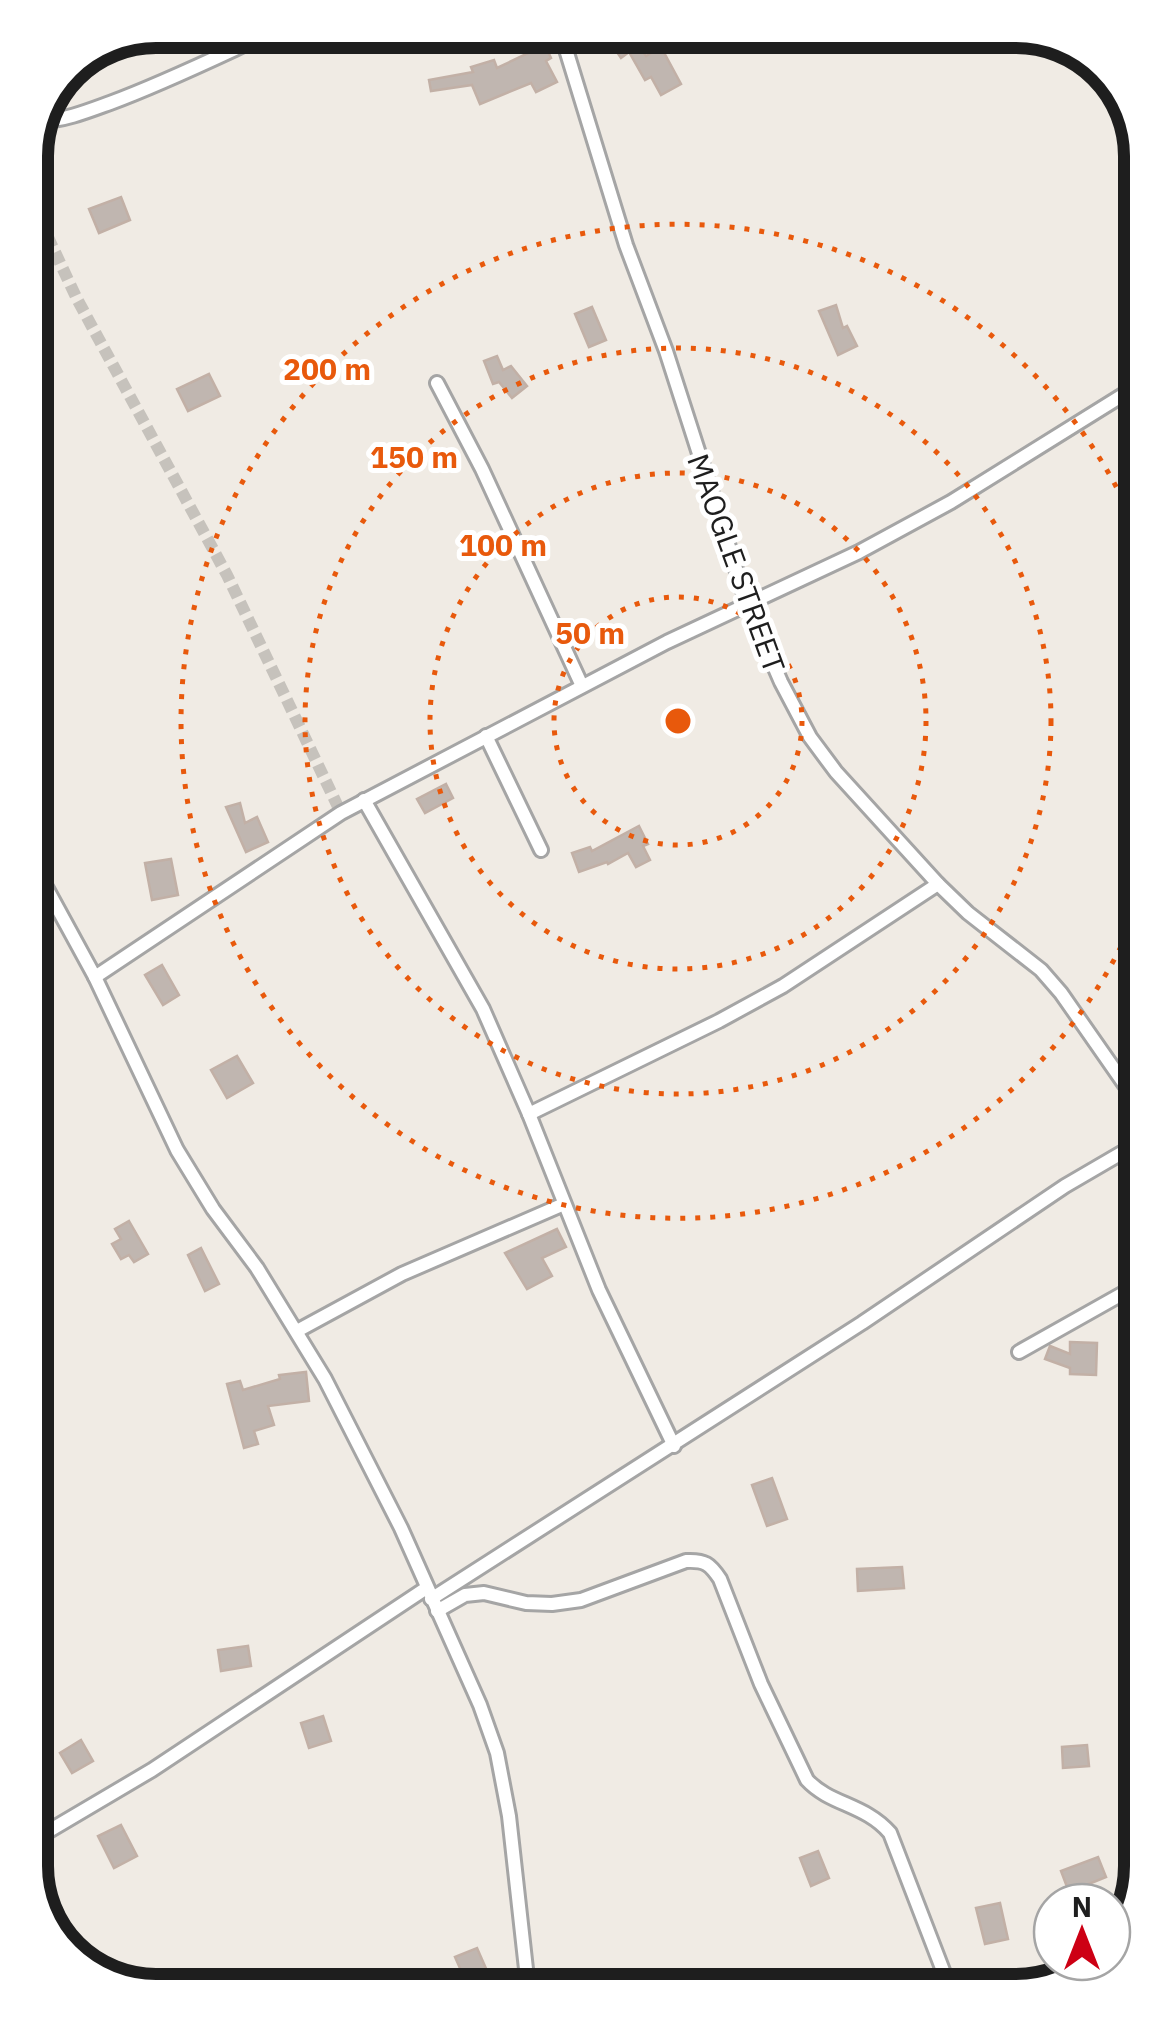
<svg xmlns="http://www.w3.org/2000/svg" width="1172" height="2022" font-family="'IBM Plex Sans',sans-serif">
<style>
.building{fill:#c0b6b0;stroke:#c2b0a6;stroke-width:2.5}
.lines{fill:none;stroke-linecap:round;stroke-linejoin:round}
.street-tunnel{stroke:#c6c2bc;stroke-width:12;stroke-dasharray:12 6;stroke-linecap:butt}
.street-casing{stroke:#a5a5a5;stroke-width:18}
.street{stroke:#fff;stroke-width:12}
.ring{fill:none;stroke:#e8590c;stroke-width:5;stroke-dasharray:5 10}
.labels{text-anchor:middle;dominant-baseline:central;stroke-width:10;stroke-linejoin:round;paint-order:stroke}
.street-label{font-size:30px;fill:#1e1e1e;stroke:#fff}
.rim{fill:none;stroke:#1e1e1e;stroke-width:12}
.centre{fill:#e8590c;stroke:#fff;stroke-width:5}
.ring-label{font-size:30px;text-anchor:middle;font-weight:bold;fill:#e8590c;stroke:#fff;stroke-width:10;stroke-linejoin:round;paint-order:stroke}
</style>
<rect width="100%" height="100%" fill="#f0ebe4"/>
<g class="building">
<polygon points="602,30 629,30 646,56 661,47 681,84 661,95 651,77 645,80 629,52 621,58"/>
<polygon points="545,45 551,58 546,61 557,82 536,92 531,83 480,104 472,85 431,91 429,80 473,72 471,67 494,60 497,68"/>
<polygon points="121,197 130,220 99,233 89,209"/>
<polygon points="836,305 843,328 847,326 857,346 838,355 819,311"/>
<polygon points="592,307 606,340 589,347 575,314"/>
<polygon points="497,356 503,370 511,366 527,386 512,398 499,382 493,384 484,361"/>
<polygon points="209,374 220,396 188,411 177,389"/>
<polygon points="446,784 453,798 425,813 417,799"/>
<polygon points="240,803 245,823 257,817 268,842 246,852 226,807"/>
<polygon points="639,826 648,844 643,846 650,860 636,867 628,853 608,864 607,862 579,872 572,853 590,847 592,851"/>
<polygon points="171,859 178,895 152,900 145,863"/>
<polygon points="162,965 179,995 163,1005 145,975"/>
<polygon points="237,1056 253,1083 227,1098 211,1070"/>
<polygon points="129,1221 148,1254 134,1262 129,1255 121,1259 112,1244 121,1239 115,1229"/>
<polygon points="557,1229 566,1247 542,1258 552,1276 527,1289 505,1253"/>
<polygon points="201,1248 219,1284 205,1291 188,1255"/>
<polygon points="1070,1342 1097,1343 1096,1375 1070,1374 1070,1368 1045,1359 1050,1346 1070,1354"/>
<polygon points="306,1372 309,1401 268,1406 274,1425 254,1431 258,1444 244,1448 227,1384 240,1381 243,1390 280,1379 279,1375"/>
<polygon points="772,1478 787,1519 767,1526 752,1485"/>
<polygon points="902,1567 904,1588 858,1591 857,1569"/>
<polygon points="248,1646 251,1666 221,1671 218,1650"/>
<polygon points="323,1716 331,1741 309,1748 301,1723"/>
<polygon points="81,1740 93,1761 72,1773 60,1753"/>
<polygon points="1087,1745 1089,1766 1063,1768 1062,1747"/>
<polygon points="121,1825 137,1856 114,1868 98,1836"/>
<polygon points="818,1851 829,1878 811,1886 800,1858"/>
<polygon points="1098,1857 1106,1877 1069,1892 1061,1871"/>
<polygon points="1000,1903 1008,1939 985,1944 976,1908"/>
<polygon points="477,1948 488,1973 466,1982 455,1957"/>
</g>
<g class="lines">
<polyline class="street-tunnel" points="30,185 46,233 77,299 227,575 341,813"/>
<g class="street-casing">
<g id="street">
<polyline points="560,30 626,245 666,351 748,606 781,682 810,737 836,772 938,884 968,913 1041,970 1061,993 1137,1102"/>
<path d="M42,121C66,120 88,111 110,103C167,82 221,55 276,30"/>
<polyline points="437,383 482,469 582,686"/>
<polyline points="486,736 541,850"/>
<polyline points="364,800 483,1009 529,1114 599,1290 674,1446"/>
<polyline points="35,867 95,977 177,1150 213,1209 257,1268 325,1379 401,1528 480,1705 497,1753 509,1816 528,1987"/>
<polyline points="95,977 341,813 667,642 859,552 951,502 1131,390"/>
<polyline points="529,1114 719,1021 783,986 938,884"/>
<polyline points="297,1331 402,1274 564,1204"/>
<polyline points="1019,1352 1138,1285"/>
<polyline points="431,1599 862,1323 1065,1186 1137,1144"/>
<path d="M437,1611L465,1595L484,1593L526,1603L552,1604L581,1600L686,1561C705,1560 710,1564 720,1579L761,1684L807,1780C830,1805 865,1804 890,1833L947,1981"/>
<polyline points="42,1835 152,1770 425,1589"/>
</g>
</g>
<use href="#street" class="street"/>
</g>
<g class="ring">
<circle cx="678" cy="721" r="124"/>
<circle cx="678" cy="721" r="248"/>
<circle cx="678" cy="721" r="373"/>
<path d="M1134 919A497 497 0 1 1 1132 519"/>
</g>
<g class="labels">
<g class="street-label">
<text transform="translate(737 563) rotate(70)">MAOGLE STREET</text>
</g>
</g>
<path d="M0 0H1172V2022H0ZM156 48H1016A108 108 0 0 1 1124 156V1866A108 108 0 0 1 1016 1974H156A108 108 0 0 1 48 1866V156A108 108 0 0 1 156 48Z" fill="#fff" fill-rule="evenodd"/>
<path class="rim" d="M156 48H1016A108 108 0 0 1 1124 156V1866A108 108 0 0 1 1016 1974H156A108 108 0 0 1 48 1866V156A108 108 0 0 1 156 48Z"/>
<circle cx="678" cy="721" r="15" class="centre"/>
<g class="ring-label">
<text x="327" y="380">200 m</text>
<text x="414" y="468">150 m</text>
<text x="503" y="556">100 m</text>
<text x="590" y="644">50 m</text>
</g>
<g transform="translate(1082 1932)"><circle r="48" fill="#ffffff" stroke="#a5a5a5" stroke-width="2.5"/>
<path d="M0-8L18 38L0 25L-18 38Z" fill="#cd0014"/>
<text y="-15" font-size="28" font-weight="bold" text-anchor="middle" fill="#1e1e1e">N</text>
</g>
</svg>
